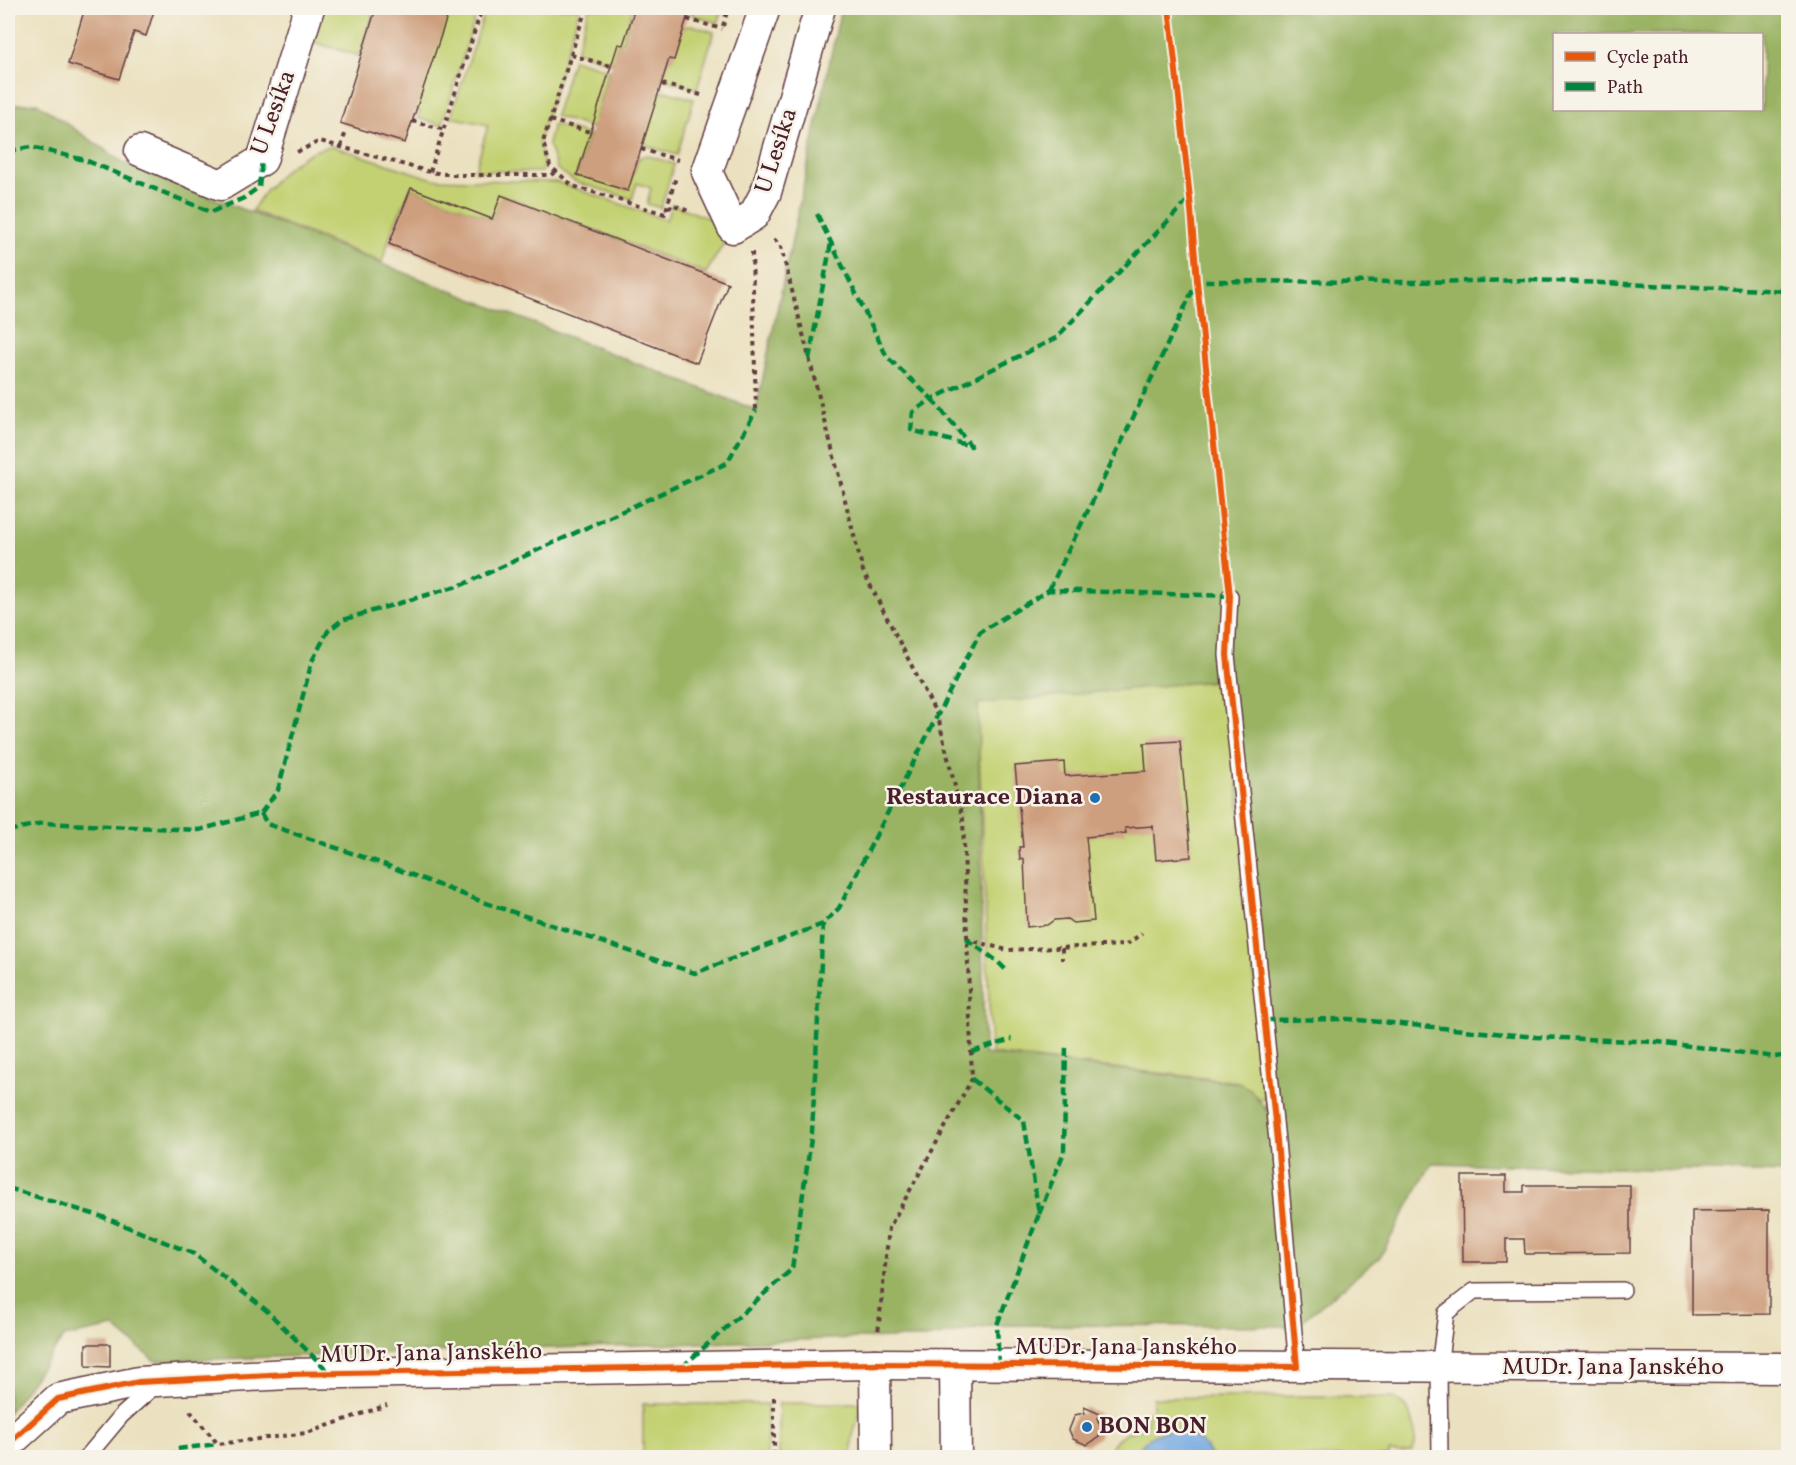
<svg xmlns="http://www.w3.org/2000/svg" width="1796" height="1465" font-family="Vollkorn,serif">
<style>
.green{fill:#c3d172;stroke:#86784e;stroke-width:1.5}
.forest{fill:#9ab364;stroke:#726948;stroke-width:1.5;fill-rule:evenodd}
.water{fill:#75a9e2;stroke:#606486;stroke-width:1.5}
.building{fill:#ce9f7e}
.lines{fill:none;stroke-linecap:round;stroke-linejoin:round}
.service-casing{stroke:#623c41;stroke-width:18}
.minor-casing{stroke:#623c41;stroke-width:33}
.path{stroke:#623c41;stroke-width:4;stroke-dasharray:4.5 4.5;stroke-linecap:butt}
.service{stroke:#fff;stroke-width:15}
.minor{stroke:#fff;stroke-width:30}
.quiet{stroke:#00873e;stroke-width:4.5;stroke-dasharray:9 4.5;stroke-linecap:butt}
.cycleway-casing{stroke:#f7f3e8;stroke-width:10}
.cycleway{stroke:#e8590c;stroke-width:6}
.poi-dot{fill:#1f6fb2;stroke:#f7f3e8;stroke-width:2}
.labels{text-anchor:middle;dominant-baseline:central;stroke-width:5;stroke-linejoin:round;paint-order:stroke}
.street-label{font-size:24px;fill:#4a1f2b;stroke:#f7f3e8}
.poi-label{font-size:24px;font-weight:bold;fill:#4a1f2b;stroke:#f7f3e8;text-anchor:end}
</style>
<rect width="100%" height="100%" fill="#f7f3e8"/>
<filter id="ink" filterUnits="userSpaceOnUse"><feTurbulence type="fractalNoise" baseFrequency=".0167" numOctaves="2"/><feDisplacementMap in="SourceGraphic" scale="12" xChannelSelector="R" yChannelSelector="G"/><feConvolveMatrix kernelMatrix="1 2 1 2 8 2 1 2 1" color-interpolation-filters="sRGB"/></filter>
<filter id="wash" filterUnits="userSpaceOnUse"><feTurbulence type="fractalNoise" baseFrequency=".008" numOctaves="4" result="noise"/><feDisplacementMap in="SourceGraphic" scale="24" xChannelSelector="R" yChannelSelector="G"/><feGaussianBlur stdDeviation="1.35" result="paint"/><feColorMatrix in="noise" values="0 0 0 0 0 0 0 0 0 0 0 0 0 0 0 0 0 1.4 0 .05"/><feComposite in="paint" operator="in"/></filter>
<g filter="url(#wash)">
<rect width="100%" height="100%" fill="#ebe1c0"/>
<g class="green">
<polygon points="324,8 375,8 360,56 313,42"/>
<polygon points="450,8 478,8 442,125 418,118 420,111 415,109"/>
<polygon points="486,8 580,8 539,141 544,166 541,172 475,171 488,125 451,117"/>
<polygon points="589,8 633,8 622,43 618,44 612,63 576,51"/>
<polygon points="689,8 723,8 718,23 692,15 692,12 688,10"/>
<polygon points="691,25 714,32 697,89 666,80 667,77 663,75 669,59 673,59 682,28"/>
<polygon points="573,59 609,70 592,128 555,116"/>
<polygon points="664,91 694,99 677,155 648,146 643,141 658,93"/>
<polygon points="553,124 589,135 577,173 627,190 639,158 646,155 674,164 661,208 647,204 651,188 637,183 632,199 576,182 557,169 548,144"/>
<path d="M332,146L433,179L557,182L666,220L672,204L733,228L706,273L502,195L492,219L411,188L392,230L382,262L252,211C268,183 299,151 332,146Z"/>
<polygon points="1229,680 1264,1099 1260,1100 1239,1082 991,1054 977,700"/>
<path d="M1316,1396L1394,1398C1409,1407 1414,1418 1415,1435C1415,1439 1416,1446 1413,1450C1409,1455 1395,1452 1389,1452V1457H1211C1195,1420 1152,1423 1134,1457L1104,1458C1117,1436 1122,1433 1146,1427L1148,1412L1153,1410V1398Z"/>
<polygon points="779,1403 863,1403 852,1438 852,1457 779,1457"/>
<rect x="643" y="1404" width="124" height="53"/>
</g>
<path class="forest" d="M841,8H1788V1173L1432,1163L1380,1257L1296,1326L997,1325L926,1338H857L155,1361L114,1327L64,1337L8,1413V105L37,103L124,163L756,410ZM1554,34H1762V110H1554ZM1228,679L1267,1111L1250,1089L1239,1083L984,1054L978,704Z"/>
<path class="water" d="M1170,1430C1189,1431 1203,1440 1211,1457H1134C1142,1442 1152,1433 1170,1430Z"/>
<g id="blocks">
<g class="building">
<polygon points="85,8 155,8 146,36 134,32 119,79 68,64"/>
<polygon points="376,8 450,8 405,143 340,123"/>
<polygon points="635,8 690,8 674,60 669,59 628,191 577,175 618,44 623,45"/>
<polygon points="411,188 492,219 501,195 728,283 697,363 389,244"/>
<polygon points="1180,741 1191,857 1156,860 1153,826 1125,828 1126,833 1086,837 1094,921 1073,923 1067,919 1054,920 1047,925 1027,927 1024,859 1020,860 1019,847 1023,847 1015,766 1064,762 1065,776 1146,771 1144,743"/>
<polygon points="1462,1176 1506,1176 1506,1192 1524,1192 1524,1185 1630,1185 1630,1253 1525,1254 1524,1239 1506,1239 1506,1262 1463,1262"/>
<polygon points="1769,1210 1769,1314 1692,1315 1692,1211"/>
<polygon points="86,1344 110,1344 110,1367 86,1366"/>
<polygon points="1084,1407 1100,1414 1097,1418 1101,1427 1099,1437 1087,1445 1073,1439 1069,1430 1075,1415 1084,1413"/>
</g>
</g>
</g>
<g filter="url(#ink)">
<use href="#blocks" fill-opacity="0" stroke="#623c41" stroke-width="1.5"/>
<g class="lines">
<g class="service-casing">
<g id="service">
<polyline points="1230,596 1227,655 1277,1141 1297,1367"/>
<polyline points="86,1458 121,1416 158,1383"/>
<polyline points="1440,1458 1439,1367 1446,1313 1474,1291 1623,1290"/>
</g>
</g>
<g class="minor-casing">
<g id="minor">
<polyline points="765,8 707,172 733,228 754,215 766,192 820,8"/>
<polyline points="140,151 221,185 262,160 309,8"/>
<polyline points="875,1364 876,1458"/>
<polyline points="955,1365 956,1458"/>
<polyline points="8,1444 58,1399 139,1382 288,1374 875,1364 1788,1368"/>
</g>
</g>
<g class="path">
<polyline points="586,8 543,142 550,166 573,186 665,214 676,177"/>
<polyline points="687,19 722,29"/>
<polyline points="723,26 728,8"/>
<polyline points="571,55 611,66"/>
<polyline points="662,84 701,95"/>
<polyline points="550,120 590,132"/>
<polyline points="412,121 445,130"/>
<polyline points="341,147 345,134"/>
<polyline points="641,149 678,160"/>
<polyline points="297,152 320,141 430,172 453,175 551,175 555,172"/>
<polyline points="430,172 482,8"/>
<polyline points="669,209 672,204 691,212"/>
<polyline points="774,239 781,247 863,571 938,717 963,819 972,1079 889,1228 878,1333"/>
<polyline points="752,252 756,410"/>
<polyline points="966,939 1007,950 1126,945 1142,933"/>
<polyline points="1062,948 1062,960"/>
<polyline points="774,1397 774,1458"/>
<polyline points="190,1411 218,1444 307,1433 387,1405"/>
</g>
<use href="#service" class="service"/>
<use href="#minor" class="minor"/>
<g class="quiet">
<polyline points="8,151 31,147 85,160 211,212 244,198 259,187 262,160"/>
<polyline points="817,214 887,357 932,399 1056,338 1190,198"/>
<polyline points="809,359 831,243"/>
<polygon points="932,399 971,446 911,430 913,412"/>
<polyline points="1049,590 1124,437 1197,281 1413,282 1532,280 1788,291"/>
<polyline points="261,813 267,824 386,865 483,902 695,973 823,924 839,908 980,632 1049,590 1230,596 1229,592"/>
<polyline points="8,831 42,823 199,830 261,813 278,790 312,661 328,631 342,620 464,584 727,463 756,410"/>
<polyline points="966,939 997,961 1008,972"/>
<polyline points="1264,1020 1349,1019 1536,1037 1658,1042 1775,1057 1788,1055"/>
<polyline points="972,1052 1012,1039"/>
<polyline points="972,1079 1024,1121 1039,1214 997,1325 999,1366"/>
<polyline points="8,1188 103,1217 194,1254 266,1310 330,1373"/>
<polyline points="1039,1214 1064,1152 1066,1044"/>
<polyline points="682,1367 792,1269 812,1132 823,924"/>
<polyline points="168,1458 177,1449 218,1444"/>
</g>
<g class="cycleway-casing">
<polyline id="cycleway" points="8,1444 58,1399 139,1382 288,1374 875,1364 1297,1367 1277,1141 1227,655 1230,596 1197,281 1190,198 1169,8"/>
</g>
<use href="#cycleway" class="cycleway"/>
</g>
</g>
<g class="poi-dot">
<circle cx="1095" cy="798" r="6"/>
<circle cx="1087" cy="1427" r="6"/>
</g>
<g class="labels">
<g class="street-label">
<text transform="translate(274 113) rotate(-70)">U Lesíka</text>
<text transform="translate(777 151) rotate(-72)">U Lesíka</text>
<text x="1126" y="1348">MUDr. Jana Janského</text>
<text transform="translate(431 1354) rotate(-1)">MUDr. Jana Janského</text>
<text x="1613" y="1368">MUDr. Jana Janského</text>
</g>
<g class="poi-label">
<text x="1083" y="798">Restaurace Diana</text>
<text x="1099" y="1427" text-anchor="start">BON BON</text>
</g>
</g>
<rect width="1796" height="1465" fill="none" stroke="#f7f3e8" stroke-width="30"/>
<rect x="1553" y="33" width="210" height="78" fill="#f7f3e8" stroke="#b29e9c" stroke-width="1.5"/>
<rect x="1565" y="52" width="30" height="9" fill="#e8590c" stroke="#b29e9c" stroke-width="1.5"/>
<text x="1607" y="63" font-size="18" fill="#4a1f2b">Cycle path</text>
<rect x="1565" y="82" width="30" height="9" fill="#00873e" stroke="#b29e9c" stroke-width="1.5"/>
<text x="1607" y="93" font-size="18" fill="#4a1f2b">Path</text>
</svg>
